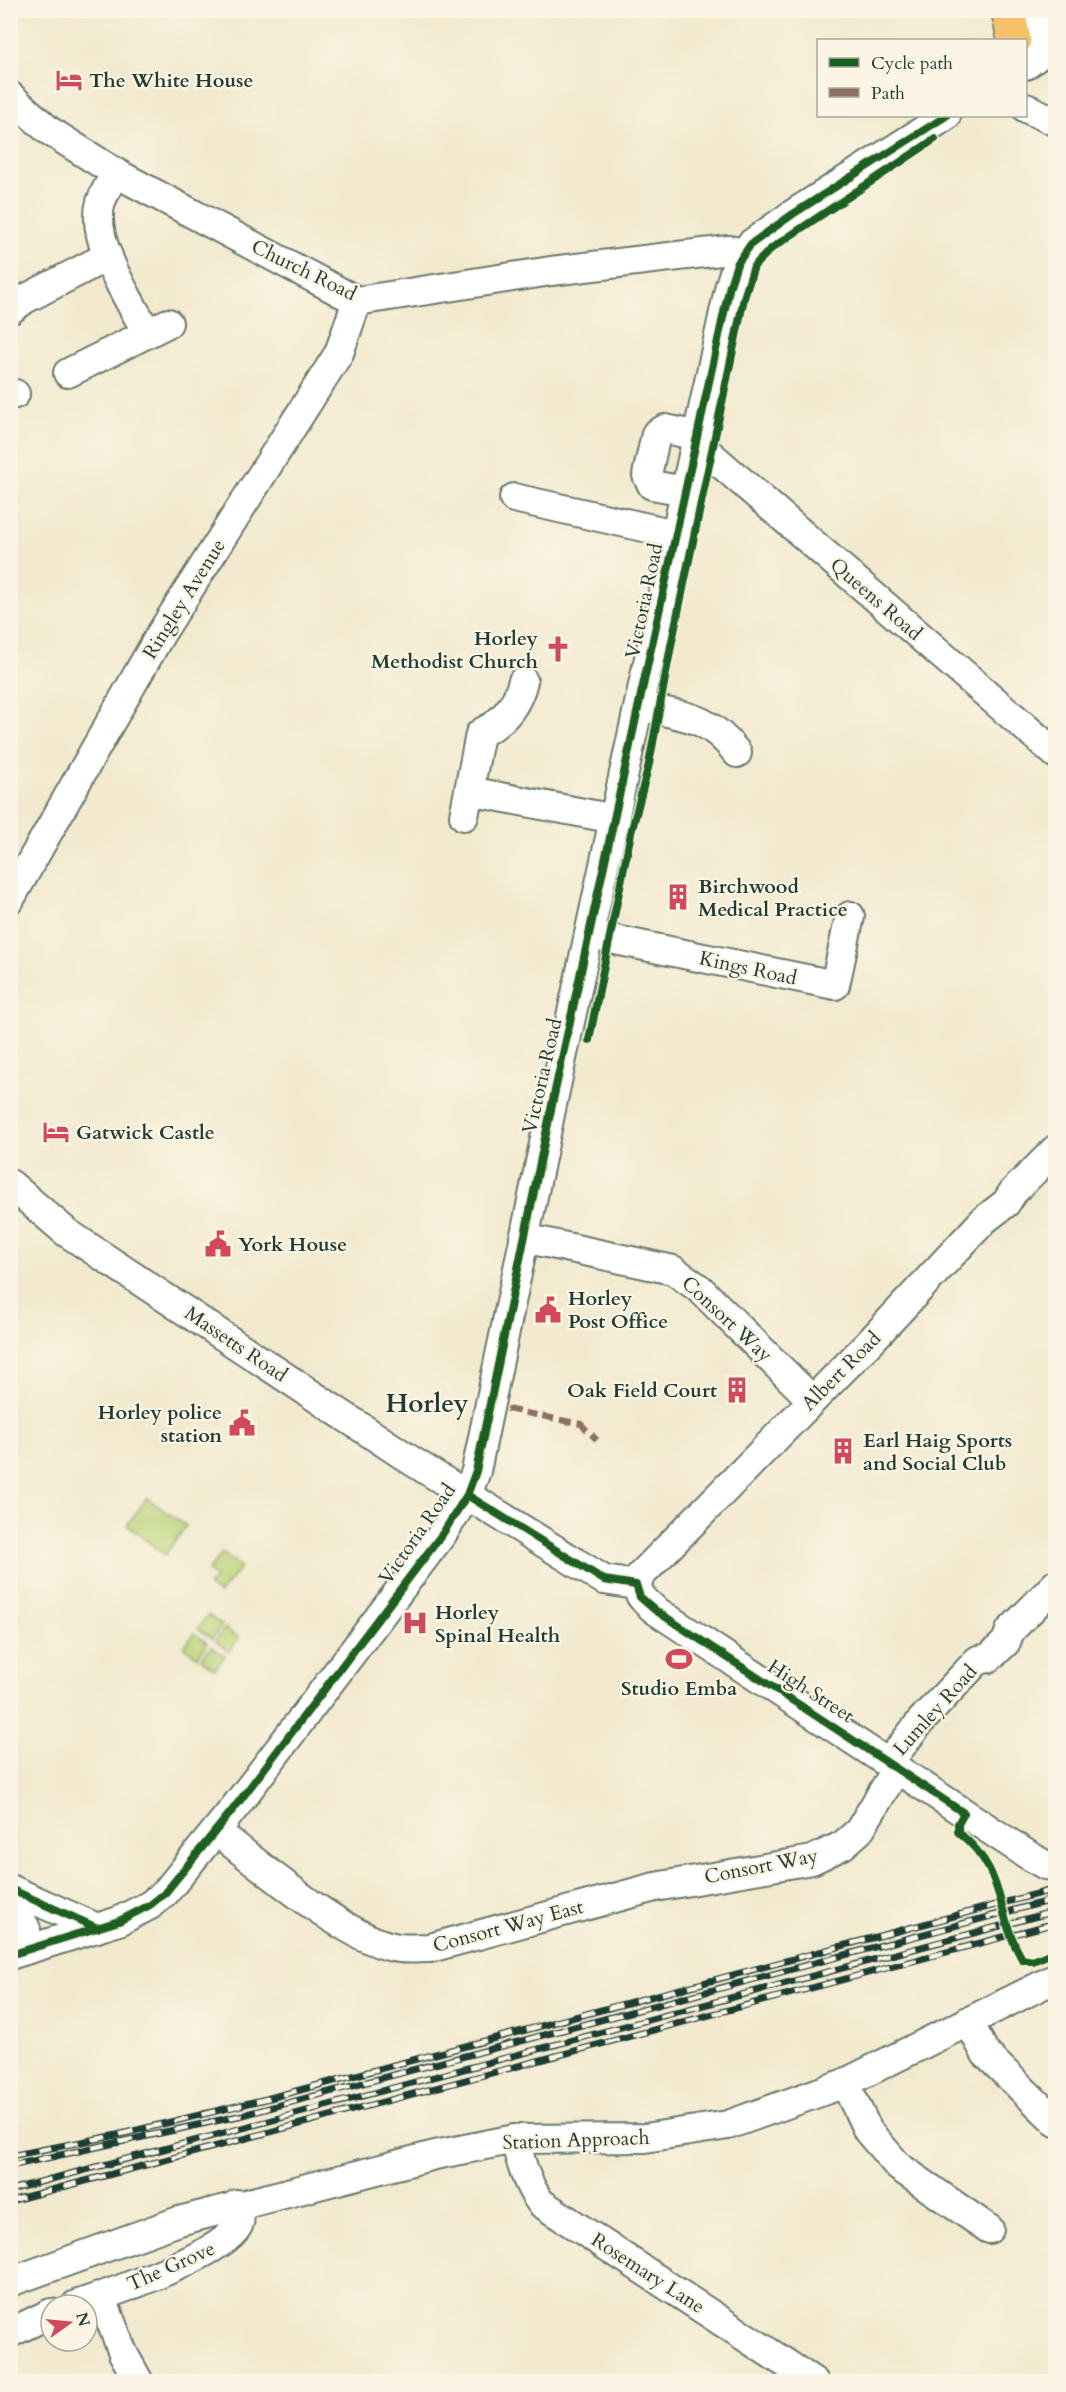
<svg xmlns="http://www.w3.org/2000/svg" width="1066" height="2392" font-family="Cardo,serif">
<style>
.green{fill:#bad378;stroke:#6c8856;stroke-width:1.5}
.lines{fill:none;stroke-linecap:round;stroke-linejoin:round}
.minor-casing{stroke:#69796a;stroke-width:32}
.major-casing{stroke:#69796a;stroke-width:36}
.minor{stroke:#fff;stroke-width:28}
.major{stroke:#f6c16b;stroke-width:33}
.rail-casing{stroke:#1f3d34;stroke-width:7}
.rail{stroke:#fcf5e5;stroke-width:4.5;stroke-dasharray:14;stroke-linecap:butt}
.quiet{stroke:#8d6e63;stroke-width:6;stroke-dasharray:12 6;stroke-linecap:butt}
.cycleway-casing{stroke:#fcf5e5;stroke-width:11}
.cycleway{stroke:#1b5e20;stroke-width:8}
.labels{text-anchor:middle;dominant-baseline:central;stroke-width:4.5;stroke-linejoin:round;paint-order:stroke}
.poi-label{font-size:20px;font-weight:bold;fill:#1f3d34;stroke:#fcf5e5;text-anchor:start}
.street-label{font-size:20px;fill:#1f3d34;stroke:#fcf5e5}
.district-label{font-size:26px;font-weight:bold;fill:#1f3d34;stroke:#fcf5e5}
</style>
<rect width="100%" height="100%" fill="#fcf5e5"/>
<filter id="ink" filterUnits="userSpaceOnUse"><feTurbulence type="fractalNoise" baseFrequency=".0167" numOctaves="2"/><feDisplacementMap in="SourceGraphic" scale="12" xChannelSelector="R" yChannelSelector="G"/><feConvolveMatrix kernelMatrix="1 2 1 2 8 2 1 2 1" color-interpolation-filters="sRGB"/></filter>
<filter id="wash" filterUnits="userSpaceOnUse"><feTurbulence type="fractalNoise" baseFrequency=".008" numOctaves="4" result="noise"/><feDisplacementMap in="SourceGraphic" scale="24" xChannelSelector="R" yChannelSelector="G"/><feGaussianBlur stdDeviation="1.35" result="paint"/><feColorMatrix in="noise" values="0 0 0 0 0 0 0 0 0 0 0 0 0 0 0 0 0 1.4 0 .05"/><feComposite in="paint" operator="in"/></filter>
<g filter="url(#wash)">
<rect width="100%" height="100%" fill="#f2e9ce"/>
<g class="green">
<polygon points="147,1498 186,1526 165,1555 127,1525"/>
<polygon points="222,1553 241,1567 219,1594 208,1586 216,1577 208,1571"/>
<polygon points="208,1615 222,1625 212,1639 198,1628"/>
<polygon points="225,1628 239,1638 229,1652 215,1641"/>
<polygon points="194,1633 207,1643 198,1657 184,1647"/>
<polygon points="211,1646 225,1656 215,1669 201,1659"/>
</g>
</g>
<g filter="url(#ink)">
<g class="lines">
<g class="minor-casing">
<g id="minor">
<polyline points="1026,52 1040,10"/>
<polyline points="1026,65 1039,55 1056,34"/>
<polyline points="10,96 48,130 116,173 357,301 551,271 729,250 744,253"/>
<polyline points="1026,108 1056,122"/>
<path d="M116,173C111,182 104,192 101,202C89,240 130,300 147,333"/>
<polyline points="10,310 25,299 108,256"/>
<polyline points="68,373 168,323"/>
<polyline points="10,394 15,394"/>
<polyline points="697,443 1056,754"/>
<polyline points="685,491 652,485 647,475 656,434 665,429 699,436"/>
<polyline points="514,498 675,534"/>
<path d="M639,706C684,717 707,714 737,753"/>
<polyline points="469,791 615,819"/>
<path d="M464,816L480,734C486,729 492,728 497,723C511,712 519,697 523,681"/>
<polyline points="10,899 160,635 339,353 357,301"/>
<polyline points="591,935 835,985 850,916"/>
<path d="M1056,1149L1013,1192L1006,1203L984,1220L869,1343L640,1576C633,1593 643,1599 655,1610L1028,1855L1045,1865L1056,1866"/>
<polyline points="10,1184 66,1232 412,1461 604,1580 636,1585"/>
<polyline points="524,1238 673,1270 700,1289 812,1400"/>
<polyline points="889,1762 921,1721 978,1660 989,1658 1006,1642 1010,1631 1056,1584"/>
<path d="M216,1831C258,1863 343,1937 393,1947C405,1950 418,1948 430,1948L655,1887L812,1860L843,1845L859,1831L897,1768"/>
<polyline points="10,1889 97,1928"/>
<polyline points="10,1898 26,1929 25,1950"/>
<polyline points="10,1955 119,1921 150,1905 165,1893 235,1807 443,1533 467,1495 476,1471 553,1100 730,285 737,264 751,244 793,214 946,116"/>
<polyline points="968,2021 986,2054 1056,2122"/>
<polyline points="845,2083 868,2131 899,2167 989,2229"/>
<path d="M515,2139C521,2163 526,2183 541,2203L814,2382"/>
<polyline points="10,2282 179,2221 435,2155 515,2139 645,2138 728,2125 845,2083 1056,1978"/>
<polyline points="101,2296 123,2353 139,2382"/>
<path d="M76,2305C112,2293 214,2257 235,2230C242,2222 240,2214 237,2204"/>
<polyline points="10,2333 51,2313"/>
</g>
</g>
<g class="major-casing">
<polyline id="major" points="1008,10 1014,40"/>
</g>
<use href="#minor" class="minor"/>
<use href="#major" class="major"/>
<g class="rail-casing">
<g id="rail">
<polyline points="10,2156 117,2135 266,2099 1056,1889"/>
<polyline points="10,2166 243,2115 1056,1899"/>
<polyline points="10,2190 1056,1911"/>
<polyline points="10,2201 1056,1923"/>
</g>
</g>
<use href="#rail" class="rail"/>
<polyline class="quiet" points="507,1409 581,1424 597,1440"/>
<g class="cycleway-casing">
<g id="cycleway">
<polyline points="589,1040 631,833 649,764 671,646 744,298 754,266 772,248 935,139"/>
<path d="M467,1495L604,1580L636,1585L640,1597L655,1610L964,1813L958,1824V1832C1008,1872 994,1911 1022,1959L1033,1961L1056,1951"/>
<polyline points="10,1889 97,1928"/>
<polyline points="10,1955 119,1921 150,1905 165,1893 235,1807 443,1533 467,1495 476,1471 553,1100 730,285 737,264 751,244 793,214 946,116"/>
</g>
</g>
<use href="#cycleway" class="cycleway"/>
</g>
</g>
<defs>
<g id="hotel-bare" transform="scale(2.07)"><path d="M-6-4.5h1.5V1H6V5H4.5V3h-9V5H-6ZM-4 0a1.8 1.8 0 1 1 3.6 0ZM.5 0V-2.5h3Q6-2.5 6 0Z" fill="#d1495b" stroke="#fcf5e5" stroke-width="2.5" paint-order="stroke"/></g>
<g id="church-bare" transform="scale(2.07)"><path d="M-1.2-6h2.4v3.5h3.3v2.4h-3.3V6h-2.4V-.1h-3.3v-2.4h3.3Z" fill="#d1495b" stroke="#fcf5e5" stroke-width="2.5" paint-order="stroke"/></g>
<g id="building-bare" transform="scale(2.07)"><path d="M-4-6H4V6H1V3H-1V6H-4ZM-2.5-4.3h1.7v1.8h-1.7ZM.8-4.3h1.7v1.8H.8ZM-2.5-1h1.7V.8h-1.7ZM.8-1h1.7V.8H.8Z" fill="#d1495b" stroke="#fcf5e5" stroke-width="2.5" paint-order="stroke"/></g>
<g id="civic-bare" transform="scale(2.07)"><path d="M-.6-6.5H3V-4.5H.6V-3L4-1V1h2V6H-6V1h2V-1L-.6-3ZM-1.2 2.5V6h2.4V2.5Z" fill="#d1495b" stroke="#fcf5e5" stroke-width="2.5" paint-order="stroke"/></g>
<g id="hospital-bare" transform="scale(2.07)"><path d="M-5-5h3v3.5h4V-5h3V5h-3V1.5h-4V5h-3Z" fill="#d1495b" stroke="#fcf5e5" stroke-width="2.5" paint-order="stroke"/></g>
<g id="stadium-bare" transform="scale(2.07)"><path d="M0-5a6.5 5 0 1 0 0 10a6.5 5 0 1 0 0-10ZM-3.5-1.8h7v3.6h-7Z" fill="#d1495b" stroke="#fcf5e5" stroke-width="2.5" paint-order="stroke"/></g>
</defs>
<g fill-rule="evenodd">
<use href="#hotel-bare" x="69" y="80"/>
<use href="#church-bare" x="558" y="649"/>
<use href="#building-bare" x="678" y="897"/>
<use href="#hotel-bare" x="56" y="1132"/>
<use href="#civic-bare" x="218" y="1244"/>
<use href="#civic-bare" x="548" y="1310"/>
<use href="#building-bare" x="737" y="1390"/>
<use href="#civic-bare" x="242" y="1423"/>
<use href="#building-bare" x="843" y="1451"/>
<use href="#hospital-bare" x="415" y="1623"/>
<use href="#stadium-bare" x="679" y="1659"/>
</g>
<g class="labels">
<g class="poi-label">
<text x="89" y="80">The White House</text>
<text x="538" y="638" text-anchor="end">Horley<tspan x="538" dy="23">Methodist Church</tspan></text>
<text x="698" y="886">Birchwood<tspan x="698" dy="23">Medical Practice</tspan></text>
<text x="76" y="1132">Gatwick Castle</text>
<text x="238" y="1244">York House</text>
<text x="568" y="1298">Horley<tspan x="568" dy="23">Post Office</tspan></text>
<text x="717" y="1390" text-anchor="end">Oak Field Court</text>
<text x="222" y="1412" text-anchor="end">Horley police<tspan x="222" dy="23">station</tspan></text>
<text x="863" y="1440">Earl Haig Sports<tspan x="863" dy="23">and Social Club</tspan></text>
<text x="435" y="1612">Horley<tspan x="435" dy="23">Spinal Health</tspan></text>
<text x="679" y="1688" text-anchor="middle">Studio Emba</text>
</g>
<g class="street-label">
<text transform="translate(304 270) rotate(26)">Church Road</text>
<text transform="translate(184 599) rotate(-58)">Ringley Avenue</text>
<text transform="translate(876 599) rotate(41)">Queens Road</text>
<text transform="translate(644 601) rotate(-78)">Victoria Road</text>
<text transform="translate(748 968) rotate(12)">Kings Road</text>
<text transform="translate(542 1076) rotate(-77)">Victoria Road</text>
<text transform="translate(727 1319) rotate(43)">Consort Way</text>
<text transform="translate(236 1344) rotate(34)">Massetts Road</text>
<text transform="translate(841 1371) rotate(-45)">Albert Road</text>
<text transform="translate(417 1534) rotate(-55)">Victoria Road</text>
<text transform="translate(811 1691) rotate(33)">High Street</text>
<text transform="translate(935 1710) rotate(-48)">Lumley Road</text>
<text transform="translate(761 1866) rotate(-11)">Consort Way</text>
<text transform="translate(508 1926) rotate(-15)">Consort Way East</text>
<text transform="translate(576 2140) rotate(-2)">Station Approach</text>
<text transform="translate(171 2266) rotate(-24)">The Grove</text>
<text transform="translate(648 2273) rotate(33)">Rosemary Lane</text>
</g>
<g class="district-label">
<text x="427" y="1403">Horley</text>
</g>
</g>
<rect width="1066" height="2392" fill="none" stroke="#fcf5e5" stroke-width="36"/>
<rect x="817" y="39" width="210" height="78" fill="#fcf5e5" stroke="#a4ab9e" stroke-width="1.5"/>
<rect x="829" y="58" width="30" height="9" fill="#1b5e20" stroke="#a4ab9e" stroke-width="1.5"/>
<text x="871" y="69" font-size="18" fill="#1f3d34">Cycle path</text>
<rect x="829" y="88" width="30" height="9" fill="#8d6e63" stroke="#a4ab9e" stroke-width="1.5"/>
<text x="871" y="99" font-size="18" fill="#1f3d34">Path</text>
<g transform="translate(69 2323) rotate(75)"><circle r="28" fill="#fcf5e5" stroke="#a4ab9e" stroke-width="1.5"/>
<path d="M0-4.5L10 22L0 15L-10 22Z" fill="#d1495b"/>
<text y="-9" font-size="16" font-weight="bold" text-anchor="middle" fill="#1f3d34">N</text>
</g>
</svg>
